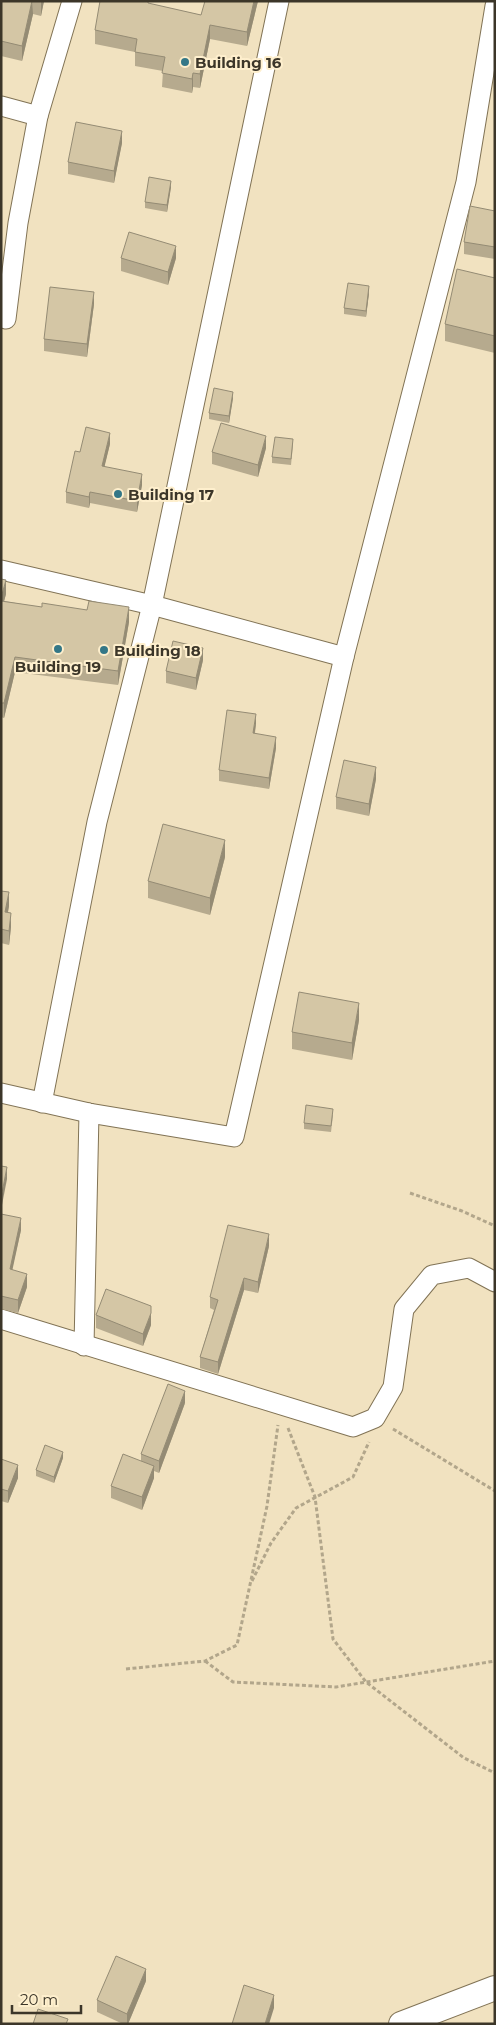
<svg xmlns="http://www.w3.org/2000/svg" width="496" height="2025" font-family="Montserrat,sans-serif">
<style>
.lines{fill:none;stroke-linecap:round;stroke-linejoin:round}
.minor-casing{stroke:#817355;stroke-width:21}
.tertiary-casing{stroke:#817355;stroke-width:26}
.path{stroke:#b2a68b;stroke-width:3;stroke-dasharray:4 2.5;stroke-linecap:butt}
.minor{stroke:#fff;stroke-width:19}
.tertiary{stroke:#fff;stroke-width:24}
.wall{fill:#b6aa8e}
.shaded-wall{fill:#948b74}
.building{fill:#d4c6a5;stroke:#948b74}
.poi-dot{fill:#347787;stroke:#feefcd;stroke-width:2}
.labels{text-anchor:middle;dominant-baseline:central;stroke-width:4;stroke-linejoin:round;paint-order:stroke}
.poi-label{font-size:15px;font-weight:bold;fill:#3c3629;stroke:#feefcd;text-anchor:start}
</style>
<rect width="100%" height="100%" fill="#f1e2c0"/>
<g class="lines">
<g class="minor-casing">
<g id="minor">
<polyline points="1,106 38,116"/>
<polyline points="6,319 18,223 38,116 72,1"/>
<polyline points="1,570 152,605 344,657"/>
<polyline points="1,1093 89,1113 234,1137 344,657 466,182 495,6"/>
<polyline points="42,1103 97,822 152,605 279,1"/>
<polyline points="1,1319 353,1427 375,1418 393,1387 404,1309 432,1275 469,1268 495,1282"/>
<polyline points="84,1346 89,1113"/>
</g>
</g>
<g class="tertiary-casing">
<polyline id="tertiary" points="401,2024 495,1988"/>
</g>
<g class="path">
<polyline points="410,1193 462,1211 495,1226"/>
<polyline points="288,1428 315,1497 333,1639 366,1682 464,1758 495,1773"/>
<polyline points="393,1429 495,1491"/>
<polyline points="252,1581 271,1543 296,1508 353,1477 369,1442"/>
<polyline points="205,1661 233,1682 336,1687 495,1661"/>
<polyline points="126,1669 205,1661 237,1645 267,1506 278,1425"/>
</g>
<use href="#minor" class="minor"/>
<use href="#tertiary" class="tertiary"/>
</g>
<g class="wall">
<polygon points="1,1 44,1 41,16 33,14 22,61 1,56"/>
<polygon points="258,1 247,46 210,39 200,88 193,87 192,93 162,87 163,71 135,66 135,52 95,44 95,30 150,4 201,15"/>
<polygon points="122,143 114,183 68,174 68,162"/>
<polygon points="171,187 167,212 145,208 145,202"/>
<polygon points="495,211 495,259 464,254 464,242"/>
<polygon points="121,258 176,258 168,285 121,271"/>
<polygon points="495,278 495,353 445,341 445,324"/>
<polygon points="369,293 366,317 344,314 344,308"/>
<polygon points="94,304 87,357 44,351 44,339"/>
<polygon points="233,398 229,423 209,419 209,413"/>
<polygon points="110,444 104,467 142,485 137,512 90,503 89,508 66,503 66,492 80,452"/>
<polygon points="293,445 291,465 272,463 272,457"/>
<polygon points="266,448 258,477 212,464 212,452"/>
<polygon points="1,579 6,594 4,601 129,622 118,685 15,672 4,718 1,717"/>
<polygon points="203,660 196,690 166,683 166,671"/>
<polygon points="256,724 255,733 276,748 269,789 219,781 219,770"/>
<polygon points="376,779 369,816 336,809 336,797"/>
<polygon points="225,857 210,915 148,898 148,881"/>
<polygon points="1,891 9,906 8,913 11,927 9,945 1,943"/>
<polygon points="359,1020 352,1060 292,1049 292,1032"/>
<polygon points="333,1115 331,1132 304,1129 304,1123"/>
<polygon points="1,1214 21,1230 12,1269 27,1287 18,1313 1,1309"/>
<polygon points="269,1246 258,1293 244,1290 218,1374 200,1368 200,1357 214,1310 210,1308 210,1297"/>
<polygon points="96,1315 151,1325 143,1346 96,1328"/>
<polygon points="185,1403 159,1473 154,1471 154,1478 142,1510 111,1498 111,1486 141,1461 141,1454"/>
<polygon points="63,1458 54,1483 36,1476 36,1470"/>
<polygon points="1,1459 18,1478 8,1503 1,1501"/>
<polygon points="146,1981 128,2024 123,2024 97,2012 97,2000"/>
</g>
<g class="shaded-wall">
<polygon points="32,1 33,14 22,61 22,46"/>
<polygon points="41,1 44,1 41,16"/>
<polygon points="254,1 258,1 247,46 247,32"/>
<polygon points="210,25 210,39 200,88 200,74"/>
<polygon points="193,73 193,87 192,93 192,79"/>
<polygon points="122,131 122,143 114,183 114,171"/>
<polygon points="171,181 171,187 167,212 167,205"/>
<polygon points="176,246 176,258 168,285 168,272"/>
<polygon points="369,286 369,293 366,317 366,311"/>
<polygon points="94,292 94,304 87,357 87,344"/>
<polygon points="233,392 233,398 229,423 229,416"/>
<polygon points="110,433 110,444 102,477 102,466"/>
<polygon points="266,436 266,448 258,477 258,465"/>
<polygon points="142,474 142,485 137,512 137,501"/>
<polygon points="90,492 90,503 89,508 89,497"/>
<polygon points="6,580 6,594 1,613 1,598"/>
<polygon points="129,607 129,622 118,685 118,671"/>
<polygon points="203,648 203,660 196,690 196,678"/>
<polygon points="15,657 15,672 4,718 4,703"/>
<polygon points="256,714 256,724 253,743 253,733"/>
<polygon points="276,737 276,748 269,789 269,778"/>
<polygon points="376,767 376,779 369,816 369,804"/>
<polygon points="225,840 225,857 210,915 210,898"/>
<polygon points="9,892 9,906 5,926 5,912"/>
<polygon points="11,913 11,927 9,945 9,931"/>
<polygon points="359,1003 359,1020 352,1060 352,1043"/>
<polygon points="7,1167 7,1179 1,1210 1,1198"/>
<polygon points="21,1218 21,1230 10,1281 10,1269"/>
<polygon points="269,1234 269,1246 258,1293 258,1282"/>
<polygon points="27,1274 27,1287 18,1313 18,1300"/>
<polygon points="244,1278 244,1290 218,1374 218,1362"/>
<polygon points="151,1313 151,1325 143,1346 143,1334"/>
<polygon points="185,1391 185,1403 159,1473 159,1461"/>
<polygon points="63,1452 63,1458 54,1483 54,1477"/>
<polygon points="18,1465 18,1478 8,1503 8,1491"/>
<polygon points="154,1466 154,1478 142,1510 142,1497"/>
<polygon points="146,1969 146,1981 128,2024 127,2024 127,2014"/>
<polygon points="274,1995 274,2008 269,2024 265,2024"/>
</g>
<g class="building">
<polygon points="1,1 32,1 22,46 1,41"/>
<polygon points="100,1 148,1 148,3 201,15 205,1 254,1 247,32 210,25 200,74 193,73 192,79 162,73 165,57 135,52 137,39 95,30"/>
<polygon points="76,122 122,131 114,171 68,162"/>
<polygon points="149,177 171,181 167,205 145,202"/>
<polygon points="470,206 495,211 495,247 464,242"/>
<polygon points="129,232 176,246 168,272 121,258"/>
<polygon points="457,269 495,278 495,336 445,324"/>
<polygon points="348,283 369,286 366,311 344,308"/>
<polygon points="50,287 94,292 87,344 44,339"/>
<polygon points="214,388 233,392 229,416 209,413"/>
<polygon points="221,423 266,436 258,465 212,452"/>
<polygon points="86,427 110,433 102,466 142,474 137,501 90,492 89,497 66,492 75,451 80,452"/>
<polygon points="275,437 293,439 291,459 272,457"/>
<polygon points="1,579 6,580 1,598"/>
<polygon points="1,601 42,607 42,603 87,610 89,601 129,607 118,671 15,657 4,703 1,703"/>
<polygon points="173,641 203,648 196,678 166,671"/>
<polygon points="227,710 256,714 253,733 276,737 269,778 219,770"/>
<polygon points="344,760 376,767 369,804 336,797"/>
<polygon points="163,824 225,840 210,898 148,881"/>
<polygon points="1,891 9,892 5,912 11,913 9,931 1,929"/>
<polygon points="299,992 359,1003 352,1043 292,1032"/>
<polygon points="306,1105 333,1109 331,1126 304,1123"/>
<polygon points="1,1166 7,1167 1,1198"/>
<polygon points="1,1214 21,1218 10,1269 27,1274 18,1300 1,1296"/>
<polygon points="228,1225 269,1234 258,1282 244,1278 218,1362 200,1357 218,1300 210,1297"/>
<polygon points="106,1289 151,1306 151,1313 143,1334 96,1315"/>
<polygon points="168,1384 185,1391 159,1461 141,1454"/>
<polygon points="45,1445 63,1452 54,1477 36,1470"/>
<polygon points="123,1454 154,1466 142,1497 111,1486"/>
<polygon points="1,1459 18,1465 8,1491 1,1489"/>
<polygon points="116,1956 146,1969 127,2014 97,2000"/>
<polygon points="244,1985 274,1995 265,2024 232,2024"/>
<polygon points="38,2009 68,2019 66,2024 33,2024"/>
</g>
<g class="poi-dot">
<circle cx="185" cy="62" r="5"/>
<circle cx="118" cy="494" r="5"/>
<circle cx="58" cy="649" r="5"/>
<circle cx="104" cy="650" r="5"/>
</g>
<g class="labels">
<g class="poi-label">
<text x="195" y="62">Building 16</text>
<text x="128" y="494">Building 17</text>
<text x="114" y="650">Building 18</text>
<text x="58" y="666" text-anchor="middle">Building 19</text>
</g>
</g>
<rect width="496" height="2025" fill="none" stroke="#3c3629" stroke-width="5"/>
<path d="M12 2005v8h69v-8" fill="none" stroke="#3c3629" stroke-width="2.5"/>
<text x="20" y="2005" font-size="15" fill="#3c3629" stroke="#feefcd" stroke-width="4" paint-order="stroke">20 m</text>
</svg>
